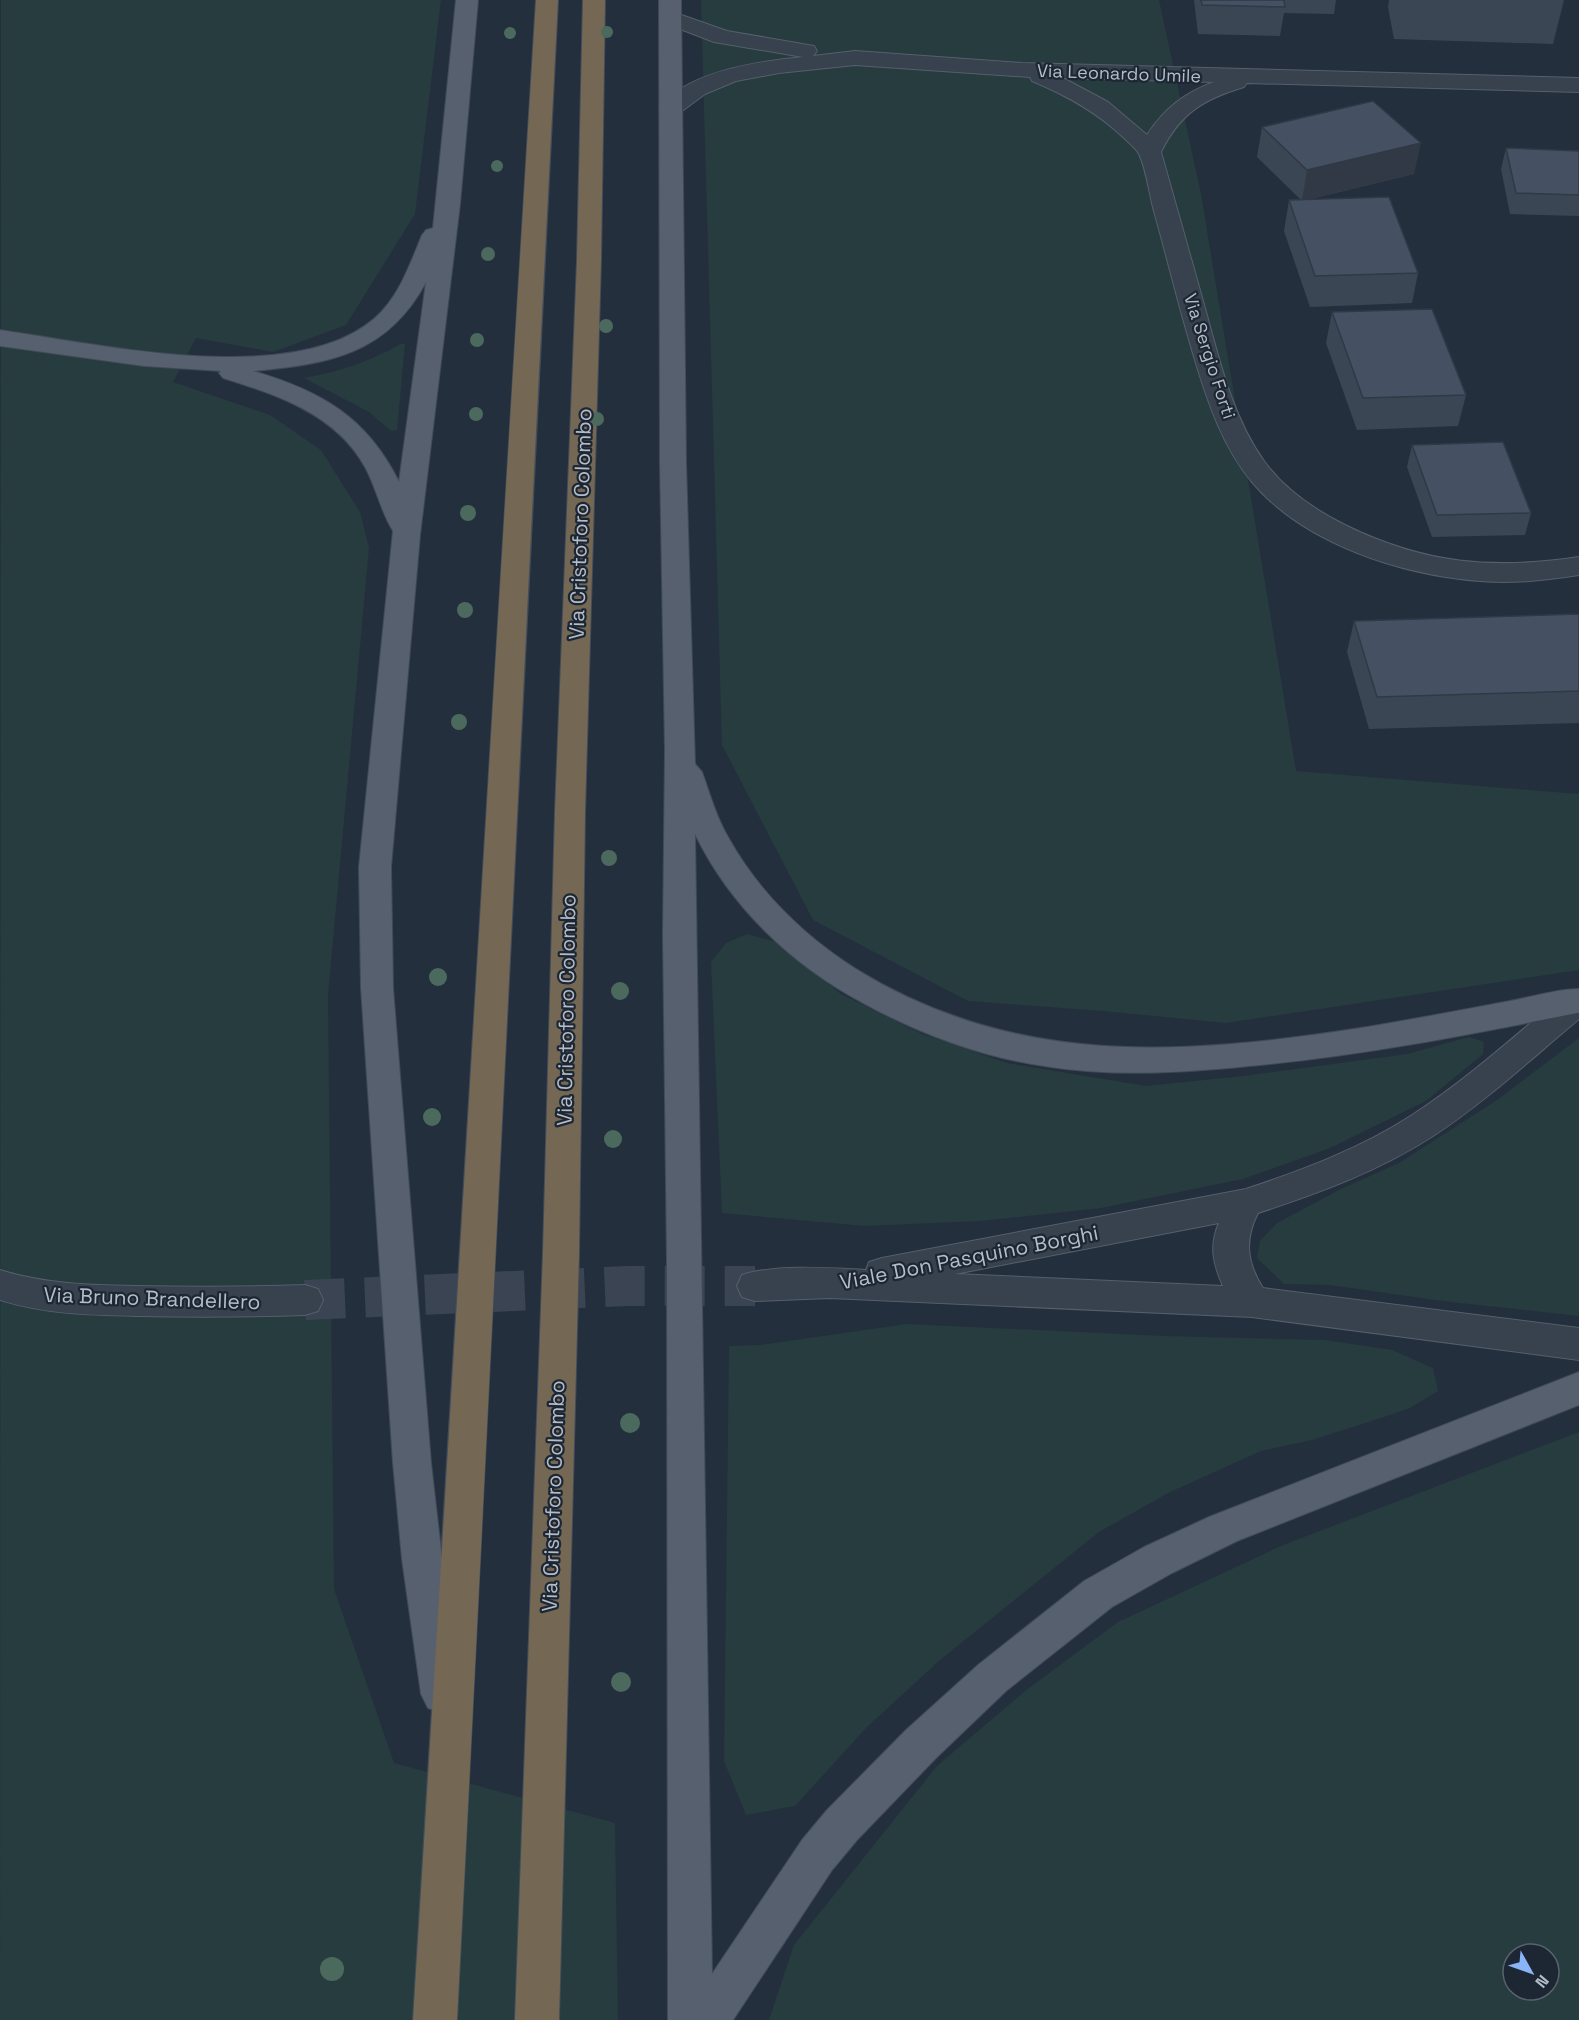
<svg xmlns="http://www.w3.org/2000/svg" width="1579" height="2020" font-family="'Space Grotesk',sans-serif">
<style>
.green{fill:#263c3f;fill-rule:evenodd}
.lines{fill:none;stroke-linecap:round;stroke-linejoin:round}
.minor-tunnel{stroke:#3a4453;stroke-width:40;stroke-dasharray:40 20;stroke-linecap:butt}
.minor-casing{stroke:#565f6c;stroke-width:2}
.major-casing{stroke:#414a57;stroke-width:2}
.highway-casing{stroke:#434c59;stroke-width:2}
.minor{fill:#38414e;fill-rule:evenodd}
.major{fill:#56606e;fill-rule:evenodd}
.highway{fill:#746855;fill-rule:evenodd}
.tree{fill:#4b6a5d}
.wall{fill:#3b4654}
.shaded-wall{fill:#303945}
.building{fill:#455162;stroke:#303945;stroke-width:1.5}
.labels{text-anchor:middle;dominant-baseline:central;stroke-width:4.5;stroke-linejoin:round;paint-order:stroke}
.far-street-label{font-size:18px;fill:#b4bcc9;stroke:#1d2633}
.street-label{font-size:21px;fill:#b4bcc9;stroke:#1d2633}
</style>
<rect width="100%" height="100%" fill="#242f3e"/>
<g class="green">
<polygon points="1,0 441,0 415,214 346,325 273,352 196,338 173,382 270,415 321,450 360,512 369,548 328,995 334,1589 394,1763 615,1823 618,2020 0,2020"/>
<polygon points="701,0 1159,0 1201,194 1296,771 1579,794 1579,970 1226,1023 1103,1011 968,1001 813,920 722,745"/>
<path d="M400,344H405L397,430L391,431L369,412L304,378C338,372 370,362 400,344Z"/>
<polygon points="747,934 780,943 841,994 922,1034 1007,1063 1146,1086 1243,1076 1407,1054 1469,1037 1484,1042 1483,1054 1426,1101 1330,1148 1243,1179 1101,1208 980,1221 865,1226 722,1213 711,962 726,943"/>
<polygon points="1579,1038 1579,1316 1442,1301 1330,1285 1284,1284 1257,1258 1260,1241 1277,1223 1341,1189 1399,1163 1497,1100"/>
<polygon points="907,1324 1164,1336 1325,1340 1392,1350 1433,1368 1438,1391 1410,1408 1381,1418 1312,1440 1261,1451 1168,1493 1099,1532 940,1660 866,1728 795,1806 746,1815 724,1761 729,1346 761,1345"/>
<path d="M1579,1432V2020H769L794,1945L937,1766L1025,1691L1118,1622L1283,1545ZM1513,1954H1549V1990H1513Z"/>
</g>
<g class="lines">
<polyline class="minor-tunnel" points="305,1300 628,1286 755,1286"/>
<g class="minor-casing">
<g id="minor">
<path d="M670,11L727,31L814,46L817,51L813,56L855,51L1022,63L1579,78V92L1247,83L1244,87C1204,99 1180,113 1161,152C1175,202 1189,251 1203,301C1218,354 1231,415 1264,461C1284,489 1315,510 1345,525C1424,564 1493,570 1579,557V575C1546,580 1513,584 1480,581C1402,575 1304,544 1252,482C1223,447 1208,403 1195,360C1180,311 1168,261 1154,211C1149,194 1147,171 1139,154C1136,148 1129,143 1124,138C1097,112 1066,95 1032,81L1030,77L855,65L779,73L736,81L705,94L678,114L670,116L662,114L659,109C685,71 760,61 803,57L714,42L662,22L659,17L662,12ZM1063,78L1214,82C1184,93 1164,109 1147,135L1108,102Z"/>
<path d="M1579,989V1019C1531,1059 1485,1102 1433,1136C1379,1171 1319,1193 1258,1213C1244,1240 1247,1263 1263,1288L1579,1328V1360L1252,1317L830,1298L755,1301L742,1297L737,1286L742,1275C775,1264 830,1268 866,1270L869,1262L882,1258L1246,1189C1303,1170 1359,1149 1409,1117C1465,1081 1516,1035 1567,992ZM1219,1223C1209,1245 1213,1264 1223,1286L955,1274Z"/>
<path d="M0,1270C45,1284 89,1285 136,1286C192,1287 249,1287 305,1285L318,1289L323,1300L318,1311L305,1315C249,1317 192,1317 136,1316C89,1315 45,1314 0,1300Z"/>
</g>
</g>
<g class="major-casing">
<g id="major">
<path d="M456,0H478L460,204L420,535L391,867L393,988L431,1463L442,1559L463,1694L456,1708L442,1713L428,1708L421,1694L402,1559L393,1463L361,988L359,867L393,531C381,512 376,487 365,467C336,414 277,395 223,378L219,373L221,371L144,366L0,346V330C99,344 294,389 375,318C399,297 410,264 422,235L426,230L433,228ZM426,282L399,482C367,417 321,391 253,371C328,364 387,355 426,282Z"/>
<path d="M659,0H681L686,463L695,764L702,772C710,794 716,817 728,837C758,891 804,936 856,969C1018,1069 1186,1055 1367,1027C1415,1019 1462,1010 1510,1001C1532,997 1557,989 1579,989V1013H1577C1468,1035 1359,1056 1249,1066C1181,1073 1112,1077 1044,1066C982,1057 920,1034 865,1004C793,966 731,908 695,834L712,1974L802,1840L827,1810L906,1730L978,1665L1084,1581L1144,1547L1209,1517L1579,1372V1405L1237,1541L1172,1573L1112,1607L1006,1691L936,1758L857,1840L832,1870L733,2020H668L667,1263L663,935L665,751L660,463Z"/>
</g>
</g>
<g class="highway-casing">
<g id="highway">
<path d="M536,0H558C523,673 492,1347 457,2020H413C455,1347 494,673 536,0Z"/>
<polygon points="583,0 605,0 601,260 585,812 579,1253 559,2020 515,2020 543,1253 555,812 577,260"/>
</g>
</g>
<use href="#minor" class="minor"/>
<use href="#major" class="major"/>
<use href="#highway" class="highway"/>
</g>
<g class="tree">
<circle cx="607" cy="32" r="6"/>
<circle cx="510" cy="33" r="6"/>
<circle cx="497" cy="166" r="6"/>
<circle cx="488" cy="254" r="7"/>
<circle cx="606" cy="326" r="7"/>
<circle cx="477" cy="340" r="7"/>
<circle cx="476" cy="414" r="7"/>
<circle cx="597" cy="419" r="7"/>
<circle cx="468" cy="513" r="8"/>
<circle cx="465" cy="610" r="8"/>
<circle cx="459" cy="722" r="8"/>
<circle cx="609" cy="858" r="8"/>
<circle cx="438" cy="977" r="9"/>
<circle cx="620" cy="991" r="9"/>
<circle cx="432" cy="1117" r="9"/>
<circle cx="613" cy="1139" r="9"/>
<circle cx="630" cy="1423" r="10"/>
<circle cx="621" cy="1682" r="10"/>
<circle cx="332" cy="1969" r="12"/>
</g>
<g class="wall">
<polygon points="1194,0 1336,0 1334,14 1284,13 1280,36 1198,34"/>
<polygon points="1389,0 1564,0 1553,44 1394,39 1388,7"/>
<polygon points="1262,127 1414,174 1307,200 1418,273 1412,303 1310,307 1284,231 1289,200 1301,200 1257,157"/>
<polygon points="1506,148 1579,151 1579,216 1510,214 1501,169"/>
<polygon points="1332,312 1466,395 1458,426 1357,430 1326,343"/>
<polygon points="1412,445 1531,513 1525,535 1432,537 1407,467"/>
<polygon points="1579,614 1579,723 1369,729 1347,652 1354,621"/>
</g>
<polygon class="shaded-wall" points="1421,143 1414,174 1302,201 1307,170"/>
<g class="building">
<polygon points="1201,0 1284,0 1285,7 1202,5"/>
<polygon points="1373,101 1421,143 1307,170 1262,127"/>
<polygon points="1506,148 1579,151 1579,195 1516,193"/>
<polygon points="1389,197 1418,273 1315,276 1289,200"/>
<polygon points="1432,309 1466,395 1363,398 1332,312"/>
<polygon points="1503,442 1531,513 1437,515 1412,445"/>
<polygon points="1579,614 1579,691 1377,697 1354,621"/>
</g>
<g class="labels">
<g class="far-street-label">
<text transform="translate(1119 73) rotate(2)">Via Leonardo Umile</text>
<text transform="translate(1210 356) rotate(72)">Via Sergio Forti</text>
</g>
<g class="street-label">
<text transform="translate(580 524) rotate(-88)">Via Cristoforo Colombo</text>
<text transform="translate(566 1010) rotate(-89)">Via Cristoforo Colombo</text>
<text transform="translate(969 1257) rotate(-11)">Viale Don Pasquino Borghi</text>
<text transform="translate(152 1298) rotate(2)">Via Bruno Brandellero</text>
<text transform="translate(553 1496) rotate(-88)">Via Cristoforo Colombo</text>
</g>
</g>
<g transform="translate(1531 1972) rotate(130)"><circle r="28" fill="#1d2633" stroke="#59626f" stroke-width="1.5"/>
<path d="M0-4.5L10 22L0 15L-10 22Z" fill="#8ab4f8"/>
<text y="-9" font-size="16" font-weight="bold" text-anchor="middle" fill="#b4bcc9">N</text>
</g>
</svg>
